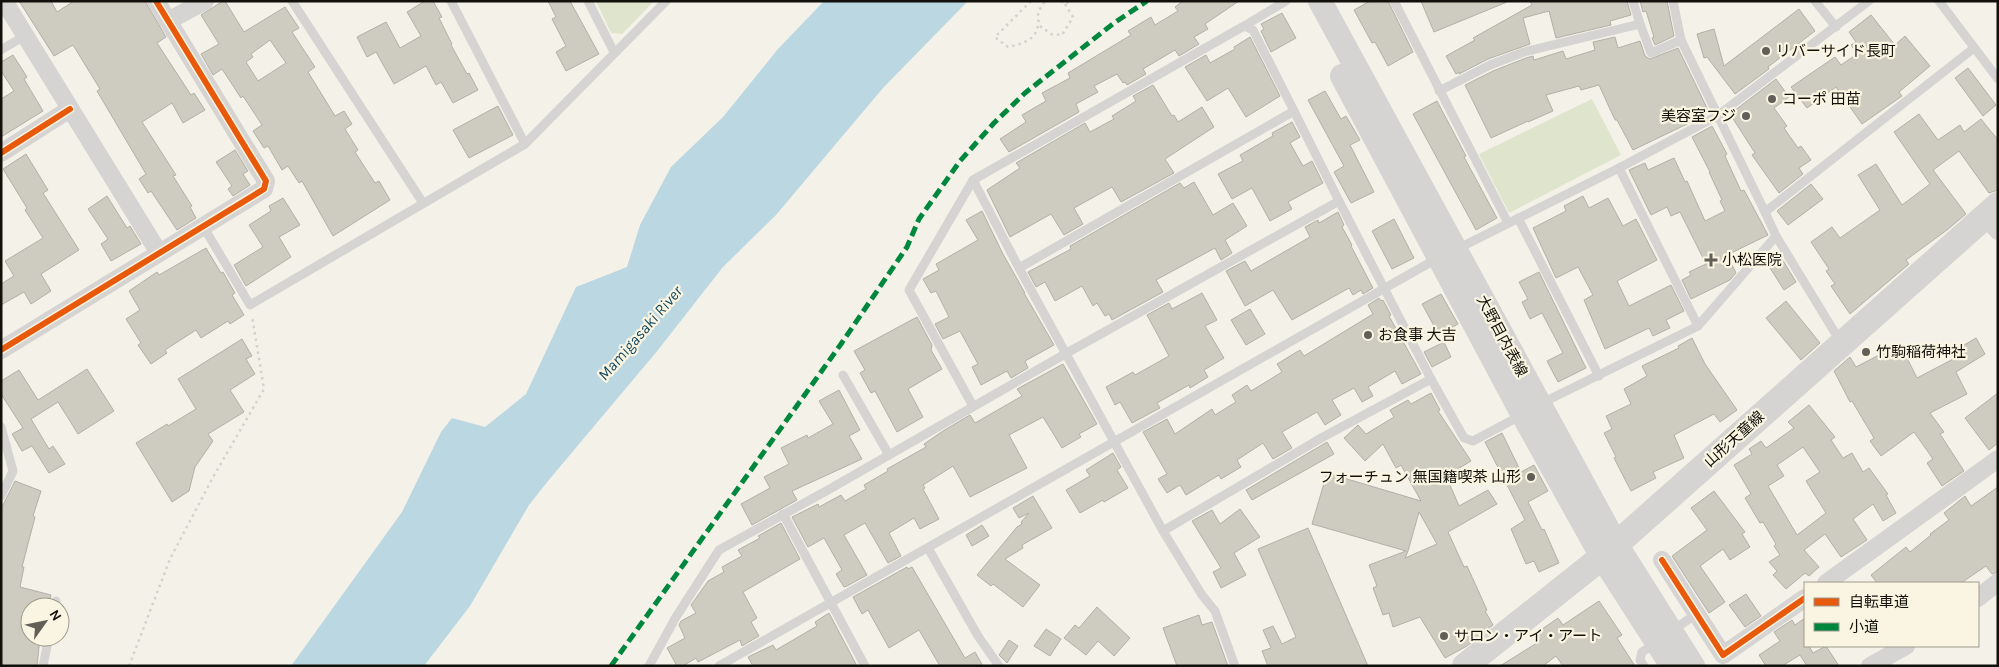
<svg xmlns="http://www.w3.org/2000/svg" width="1999" height="667" font-family="Karla,'Noto Sans JP',sans-serif">
<style>
.green{fill:#dfe4cc}
.water{fill:#bbd7e2}
.building{fill:#ceccc0;stroke:#b2b0a8;fill-rule:evenodd}
.lines{fill:none;stroke-linecap:round;stroke-linejoin:round}
.path{stroke:#d3d2cf;stroke-width:2.5;stroke-dasharray:2.5 4;stroke-linecap:butt}
.lane{stroke:#d5d4d2;stroke-width:9}
.street{stroke:#d5d4d2;stroke-width:18}
.secondary{stroke:#d5d4d2;stroke-width:24}
.primary{stroke:#d5d4d2;stroke-width:26}
.quiet{stroke:#00873e;stroke-width:5;stroke-dasharray:10 5;stroke-linecap:butt}
.cycleway-casing{stroke:#faf5e2;stroke-width:9}
.cycleway{stroke:#e8590c;stroke-width:6}
.poi-dot{fill:#615f58;stroke:#faf5e2;stroke-width:2}
.labels{text-anchor:middle;dominant-baseline:central;stroke-width:4.5;stroke-linejoin:round;paint-order:stroke}
.poi-label{font-size:15px;fill:#12100a;stroke:#faf5e2;text-anchor:start}
.street-label{font-size:15px;fill:#12100a;stroke:#faf5e2}
.water-label{font-size:16px;font-style:italic;fill:#11495e;stroke:#faf5e2}
</style>
<rect width="100%" height="100%" fill="#f4f2e8"/>
<g class="green">
<polygon points="596,1 654,1 622,34 611,33"/>
<polygon points="1592,99 1621,155 1509,213 1479,154"/>
</g>
<polygon class="water" points="824,1 968,1 883,88 776,215 723,267 658,350 548,481 529,505 470,606 424,666 291,666 402,512 441,432 452,418 485,427 526,394 576,287 627,267 640,225 671,167 723,117 778,49"/>
<g class="building">
<polygon points="19,1 51,1 57,12 74,1 145,1 166,37 157,43 191,95 194,93 205,110 183,123 172,103 142,122 176,175 173,176 192,206 190,207 196,218 177,230 151,191 148,193 139,179 146,174 97,91 100,89 73,45 54,56"/>
<path d="M223,1H225L244,32L285,7L299,28L292,32L315,67L308,72L335,116L344,111L352,124L345,129L358,150L355,152L375,183L379,181L390,200L333,236L302,181L299,183L288,166L282,170L268,146L264,148L253,131L262,125L243,96L241,98L222,69L213,75L201,54L219,44L201,15ZM270,40L286,63L258,81L246,62L253,57L251,54Z"/>
<polygon points="425,1 433,1 442,17 439,18 452,44 451,45 467,74 469,73 478,90 453,103 441,82 436,85 426,66 394,84 376,52 367,57 357,37 386,22 400,48 421,36 407,12"/>
<polygon points="548,1 570,1 599,54 566,71 556,52 566,46 552,19 556,17"/>
<polygon points="1183,1 1239,1 1205,24 1208,29 1194,37 1199,44 1179,56 1175,50 1143,69 1146,74 1127,85 1125,82 1123,83 1117,74 1094,86 1098,92 1076,104 1079,112 1009,152 1000,139 1026,122 1022,115 1046,101 1042,93 1070,78 1068,73 1131,35 1128,31 1151,17 1155,25 1178,11 1175,7"/>
<polygon points="1370,1 1388,1 1413,52 1388,66 1375,42 1372,43 1354,10"/>
<polygon points="1421,1 1507,1 1507,2 1434,32"/>
<polygon points="1530,1 1627,1 1631,15 1610,21 1611,25 1556,38 1549,11 1523,18 1530,44 1488,59 1459,74 1459,72 1456,74 1446,56 1475,40 1473,38 1532,5"/>
<polygon points="1640,1 1667,1 1674,36 1655,45 1652,38 1654,37 1646,11 1643,12"/>
<polygon points="1799,9 1815,31 1768,67 1769,69 1735,94 1707,57 1704,58 1697,34 1714,29 1724,66"/>
<polygon points="1282,13 1296,38 1271,52 1261,31 1264,29 1261,24"/>
<polygon points="1871,15 1895,45 1905,36 1930,66 1899,92 1902,96 1862,124 1836,87 1807,108 1791,87 1835,57 1841,65 1857,54 1851,45 1856,42 1849,32"/>
<polygon points="1250,37 1280,96 1246,117 1228,88 1207,101 1185,67 1206,55 1210,63 1235,49 1234,47"/>
<polygon points="1615,37 1618,48 1640,41 1645,56 1650,59 1678,48 1708,110 1704,112 1706,115 1633,150 1617,120 1615,120 1599,85 1581,90 1579,86 1546,95 1553,111 1528,122 1528,121 1491,138 1465,85 1493,71 1526,58 1533,56 1534,60 1563,51 1566,59 1595,50 1593,42"/>
<polygon points="13,55 27,77 24,79 43,111 1,137 1,99 14,91 1,71 1,62"/>
<polygon points="1968,68 1996,105 1983,116 1955,78"/>
<polygon points="1776,79 1789,97 1774,108 1787,126 1784,128 1798,148 1801,146 1811,160 1799,168 1803,174 1779,193 1752,155 1755,153 1730,114"/>
<polygon points="1153,85 1172,116 1174,115 1178,122 1202,107 1214,127 1165,159 1174,173 1121,202 1112,187 1074,208 1083,224 1064,235 1051,214 1010,237 987,190 1020,168 1016,163 1085,123 1090,132 1114,119 1112,116 1136,101 1133,96"/>
<polygon points="1325,91 1341,119 1346,116 1360,140 1350,145 1374,192 1351,203 1334,172 1344,166 1308,100"/>
<polygon points="1437,101 1466,156 1464,157 1497,218 1476,230 1413,114"/>
<polygon points="498,106 513,135 469,158 453,130"/>
<polygon points="1919,114 1938,140 1960,125 1964,132 1981,119 1998,140 1998,190 1989,193 1959,151 1933,170 1966,214 1947,230 1906,260 1909,264 1850,314 1831,286 1835,284 1826,271 1829,269 1811,242 1832,227 1840,238 1880,210 1858,175 1876,164 1902,205 1930,184 1894,132"/>
<polygon points="1292,122 1300,137 1290,143 1303,166 1312,161 1323,183 1288,202 1292,209 1270,221 1252,188 1232,199 1218,174 1243,161 1240,155 1273,136 1272,133"/>
<polygon points="1712,126 1727,154 1725,156 1741,191 1744,190 1768,235 1727,255 1736,273 1730,280 1691,299 1682,280 1691,275 1689,272 1706,264 1680,212 1671,216 1667,207 1651,215 1629,170 1645,163 1648,170 1674,158 1685,182 1687,181 1705,221 1725,211 1720,201 1722,200 1709,172 1710,172 1692,137"/>
<polygon points="235,150 248,171 243,174 250,185 233,196 228,189 232,186 216,162"/>
<polygon points="26,154 48,190 43,193 79,250 41,274 51,291 31,304 24,292 1,305 1,284 14,276 5,261 43,238 25,210 27,208 3,169"/>
<polygon points="1194,182 1213,215 1233,203 1247,226 1225,240 1232,253 1221,260 1215,248 1156,280 1163,292 1112,320 1109,314 1105,316 1097,303 1093,306 1082,286 1055,301 1045,282 1036,287 1028,272 1071,249 1070,246 1180,183 1184,188"/>
<polygon points="1811,184 1823,199 1788,225 1777,211"/>
<polygon points="107,196 127,228 130,226 141,244 111,261 101,244 108,239 88,209"/>
<polygon points="1583,196 1589,208 1608,198 1623,226 1636,219 1657,260 1617,281 1629,306 1671,285 1684,311 1666,320 1670,328 1653,336 1649,328 1605,349 1584,300 1593,295 1578,267 1556,278 1533,228 1566,211 1564,206"/>
<polygon points="283,198 300,225 279,237 291,257 246,286 234,265 263,247 249,225 271,211 269,206"/>
<polygon points="982,211 1003,254 1025,293 1024,293 1054,345 1025,361 1028,368 1011,378 1007,371 981,385 972,367 978,364 960,331 943,339 935,324 949,317 936,291 931,293 923,279 939,270 936,264 978,240 966,220"/>
<polygon points="1338,212 1344,225 1342,227 1352,245 1351,246 1373,288 1363,294 1361,290 1353,295 1349,288 1292,320 1273,290 1245,306 1226,271 1245,261 1251,271 1310,237 1305,227 1318,220 1319,223"/>
<polygon points="1394,219 1414,258 1392,269 1372,231"/>
<polygon points="206,248 221,273 223,272 235,293 232,295 244,315 230,324 228,321 201,338 196,330 165,350 167,353 151,364 138,345 141,343 126,319 140,310 129,291 157,272 159,275"/>
<polygon points="1778,252 1796,282 1784,290 1765,260"/>
<polygon points="1539,272 1586,368 1558,382 1547,361 1563,353 1542,313 1530,319 1522,302 1528,299 1519,282"/>
<polygon points="1202,293 1217,320 1205,326 1224,358 1204,370 1208,377 1190,388 1189,385 1157,403 1160,408 1132,423 1120,402 1115,405 1106,387 1133,372 1135,375 1169,356 1147,315 1169,303 1172,309"/>
<polygon points="1441,294 1458,324 1439,335 1422,304"/>
<polygon points="1379,298 1381,301 1383,300 1391,315 1389,316 1421,374 1402,384 1395,371 1368,387 1373,396 1362,402 1354,388 1332,400 1341,415 1325,425 1317,412 1282,432 1292,448 1273,459 1263,443 1237,460 1241,467 1221,479 1219,475 1186,495 1180,485 1167,493 1158,479 1167,474 1143,432 1167,419 1175,434 1212,409 1215,415 1236,402 1232,395 1247,385 1251,391 1282,372 1277,364 1300,350 1304,356 1373,314 1368,305"/>
<polygon points="1786,301 1820,343 1801,360 1766,318"/>
<polygon points="1250,309 1265,334 1246,345 1231,320"/>
<polygon points="917,317 932,345 931,350 942,369 908,389 923,417 897,432 875,391 871,393 860,373 865,370 854,351"/>
<polygon points="1692,338 1705,364 1737,410 1720,422 1714,414 1674,435 1684,458 1653,472 1656,478 1631,491 1614,458 1616,457 1604,433 1612,429 1606,416 1631,404 1624,389 1647,376 1642,366 1679,348 1678,346"/>
<polygon points="1976,338 1985,354 1956,372 1967,394 1930,413 1944,432 1940,434 1964,471 1942,486 1927,463 1933,459 1914,432 1881,456 1870,441 1874,438 1852,401 1850,402 1834,371 1850,357 1856,367 1900,344 1917,378 1957,357 1954,351"/>
<polygon points="242,339 252,356 246,359 255,374 230,390 244,412 208,434 213,441 195,467 189,491 172,502 136,443 167,424 168,426 196,409 178,379"/>
<polygon points="1444,342 1451,357 1432,367 1424,352"/>
<polygon points="1063,364 1097,424 1079,434 1081,437 1062,448 1043,417 1009,435 1027,468 970,497 953,466 923,485 925,488 923,489 939,519 920,529 914,518 889,533 901,556 888,563 865,523 844,535 867,575 847,586 844,587 836,574 842,570 824,538 808,547 792,517 818,504 819,507 841,495 845,501 866,489 864,485 888,471 887,469 926,447 924,444 943,431 970,415 975,423 1022,396 1017,389"/>
<polygon points="87,369 114,411 78,434 58,402 31,419 49,449 53,446 65,464 49,473 32,446 22,451 12,434 23,428 1,394 1,381 19,370 38,400"/>
<polygon points="839,390 860,430 849,436 862,459 792,491 797,500 752,525 741,504 770,488 764,477 789,464 781,448 807,435 808,438 833,424 819,401"/>
<path d="M1431,393L1440,410L1438,411L1471,461L1446,476L1459,506L1488,490L1497,504L1448,532L1464,567L1467,566L1487,610L1485,611L1493,625L1467,646L1445,658L1420,617L1393,627L1389,613L1383,615L1373,588L1377,586L1369,565L1406,551L1312,524L1327,473L1421,501L1401,465L1396,468L1383,444L1365,461L1344,438L1358,425L1366,434L1394,417L1390,410L1408,400L1411,404ZM1419,512L1437,544L1405,558L1408,551Z"/>
<polygon points="1998,393 1998,443 1989,450 1965,418"/>
<path d="M1809,405L1835,437L1831,440L1843,458L1852,453L1863,472L1869,468L1888,494L1886,495L1896,513L1883,521L1873,504L1853,519L1867,540L1841,557L1825,534L1804,550L1819,567L1809,576L1805,573L1786,589L1773,575L1777,571L1769,562L1780,555L1774,546L1776,544L1763,522L1760,523L1745,498L1751,494L1734,465L1752,454L1749,449L1761,441L1766,448L1794,428L1788,422ZM1803,447L1820,472L1806,481L1826,513L1797,535L1768,486L1784,476L1777,465Z"/>
<polygon points="1502,433 1521,472 1534,465 1548,491 1528,502 1542,530 1544,529 1559,563 1539,572 1534,561 1526,564 1511,529 1525,520 1485,442"/>
<polygon points="1327,442 1334,454 1252,500 1246,490"/>
<polygon points="1113,453 1121,467 1117,470 1128,488 1104,502 1103,500 1080,513 1066,490 1090,476 1086,470"/>
<polygon points="15,481 41,491 33,516 35,517 22,567 24,567 20,587 51,595 48,607 30,607 30,637 40,637 37,666 1,666 1,509"/>
<polygon points="1998,487 1998,572 1992,574 1986,566 1961,583 1877,583 1871,575 1906,547 1910,552 1931,535 1930,534 1949,520 1944,513 1965,496 1971,506"/>
<polygon points="1714,491 1745,532 1742,534 1750,547 1730,560 1723,549 1700,566 1725,602 1709,613 1672,556 1707,530 1691,508"/>
<polygon points="1033,496 1052,528 1022,545 1023,548 1005,559 1040,585 1023,607 993,584 991,586 977,575 1017,527 1022,524 1021,522 1029,513 1019,518 1013,508"/>
<polygon points="1240,509 1260,537 1234,553 1246,575 1221,588 1213,572 1221,568 1192,521 1212,510 1220,524"/>
<polygon points="781,523 800,559 743,592 757,618 751,622 759,636 742,646 740,640 698,662 696,658 683,666 677,666 667,648 685,638 679,625 681,621 696,613 691,605 708,581 724,572 722,567 742,556 738,550 760,538 758,536"/>
<polygon points="982,525 989,536 972,546 966,535"/>
<polygon points="1308,528 1368,666 1268,666 1262,651 1271,648 1263,630 1273,626 1282,644 1296,637 1258,549"/>
<polygon points="907,567 908,569 912,567 965,658 975,652 983,666 940,666 919,630 889,648 868,610 862,614 853,597"/>
<polygon points="1746,594 1761,616 1745,627 1729,605"/>
<polygon points="1599,601 1622,635 1617,638 1635,666 1563,666 1556,656 1543,666 1500,666 1540,641 1535,634 1558,618 1563,625"/>
<polygon points="1097,607 1130,638 1114,656 1098,641 1086,655 1064,638 1075,625 1079,628"/>
<polygon points="829,613 857,666 753,666 748,657 773,645 776,650 817,626 815,622"/>
<polygon points="1199,615 1202,625 1212,622 1228,666 1177,666 1163,628"/>
<polygon points="1805,618 1805,646 1809,646 1813,653 1826,646 1839,666 1807,666 1800,655 1782,666 1766,666 1759,655 1780,641 1774,632 1792,620 1795,625"/>
<polygon points="1046,629 1061,639 1050,656 1034,646"/>
<polygon points="1009,640 1018,646 1007,663 999,655"/>
</g>
<g class="lines">
<g class="path">
<path d="M1031,1L995,37L1008,47C1030,42 1041,37 1038,12L1045,1"/>
<polyline points="1061,1 1065,4 1070,1"/>
<polyline points="1040,26 1051,34 1062,35 1073,17 1065,4"/>
<polyline points="129,666 170,559 212,479 264,389 252,316"/>
</g>
<g class="lane">
<polyline points="292,1 423,203"/>
<polyline points="451,1 525,144"/>
<polyline points="588,1 614,52"/>
<polyline points="1394,1 1508,223"/>
<polyline points="1633,1 1640,24 1651,53 1681,40"/>
<polyline points="1673,1 1681,40 1765,212"/>
<polyline points="1815,1 1836,27"/>
<polyline points="1939,1 1998,79"/>
<polyline points="1244,26 1286,1"/>
<polyline points="1,50 26,35"/>
<polyline points="1439,91 1490,65 1524,52 1640,24"/>
<polyline points="1619,168 1698,326"/>
<polyline points="973,180 1244,26 1253,30 1294,111"/>
<polyline points="1518,218 1599,376"/>
<polyline points="203,226 250,305 525,144 666,1"/>
<polyline points="1455,250 1619,168 1717,116 1869,1"/>
<polyline points="1840,341 1776,236 1765,212 1974,48"/>
<polyline points="843,375 889,455"/>
<polyline points="1540,404 1698,326 1776,236"/>
<polyline points="973,406 909,290 973,180 1019,268"/>
<polyline points="1,427 13,471 1,496"/>
<polyline points="783,514 865,666"/>
<polyline points="1163,531 1323,437 1431,379"/>
<polyline points="928,548 978,636 999,666"/>
<polyline points="55,607 56,601"/>
<polyline points="1672,631 1696,614"/>
<polyline points="43,666 49,637"/>
<polyline points="649,666 676,617 719,550 828,490 1065,354 1339,201 1431,379 1464,438 1473,441 1522,415"/>
<polyline points="719,666 1438,258"/>
<polyline points="1235,666 1215,611 1202,595 1163,531 1019,268 1294,111 1339,201"/>
<polyline points="1644,666 1640,660 1642,652 1656,643"/>
</g>
<g class="street">
<polyline points="4,1 159,253"/>
<polyline points="168,21 205,1"/>
<polyline points="1,153 70,109"/>
<polyline points="1985,216 1998,231"/>
<polyline points="1,350 264,189 266,181 156,1"/>
<polyline points="1662,560 1723,655 1805,598"/>
<polyline points="1826,583 1998,459"/>
<polyline points="1978,598 1998,582"/>
<polyline points="1870,666 1906,646"/>
</g>
<g class="secondary">
<polyline points="1320,1 1616,544 1693,666"/>
<polyline points="1342,76 1523,415 1602,557 1672,666"/>
</g>
<polyline class="primary" points="1465,666 1602,557 1998,205"/>
<polyline class="quiet" points="611,666 841,344 907,247 919,219 960,161 994,123 1025,93 1114,23 1147,1"/>
<g class="cycleway-casing">
<g id="cycleway">
<polyline points="1,153 70,109"/>
<polyline points="1,350 264,189 266,181 156,1"/>
<polyline points="1662,560 1723,655 1805,598"/>
</g>
</g>
<use href="#cycleway" class="cycleway"/>
</g>
<g class="poi-dot">
<circle cx="1766" cy="51" r="5"/>
<circle cx="1772" cy="99" r="5"/>
<circle cx="1746" cy="116" r="5"/>
<path d="M1708.5 252.5h5v5h5v5h-5v5h-5v-5h-5v-5h5z"/>
<circle cx="1368" cy="335" r="5"/>
<circle cx="1866" cy="352" r="5"/>
<circle cx="1531" cy="477" r="5"/>
<circle cx="1444" cy="636" r="5"/>
</g>
<g class="labels">
<g class="poi-label">
<text x="1776" y="51">リバーサイド長町</text>
<text x="1782" y="99">コーポ 田苗</text>
<text x="1736" y="116" text-anchor="end">美容室フジ</text>
<text x="1722" y="260">小松医院</text>
<text x="1378" y="335">お食事 大吉</text>
<text x="1876" y="352">竹駒稲荷神社</text>
<text x="1521" y="477" text-anchor="end">フォーチュン 無国籍喫茶 山形</text>
<text x="1454" y="636">サロン・アイ・アート</text>
</g>
<g class="street-label">
<text transform="translate(1502 336) rotate(62)">大野目内表線</text>
<text transform="translate(1734 439) rotate(-42)">山形天童線</text>
</g>
<g class="water-label">
<text transform="translate(640 333) rotate(-49)">Mamigasaki River</text>
</g>
</g>
<rect width="1999" height="667" fill="none" stroke="#12100a" stroke-width="5"/>
<rect x="1804" y="582" width="175" height="65" fill="#faf5e2" stroke="#9d998c"/>
<rect x="1814" y="598" width="25" height="8" fill="#e8590c" stroke="#9d998c"/>
<text x="1849" y="607" font-size="15" fill="#12100a">自転車道</text>
<rect x="1814" y="623" width="25" height="8" fill="#00873e" stroke="#9d998c"/>
<text x="1849" y="632" font-size="15" fill="#12100a">小道</text>
<g transform="translate(45 622) rotate(57)"><circle r="24" fill="#faf5e2" stroke="#9d998c"/>
<path d="M0-4L9 19L0 12L-9 19Z" fill="#615f58"/>
<text y="-8" font-size="14" font-weight="bold" text-anchor="middle" fill="#12100a">N</text>
</g>
</svg>
